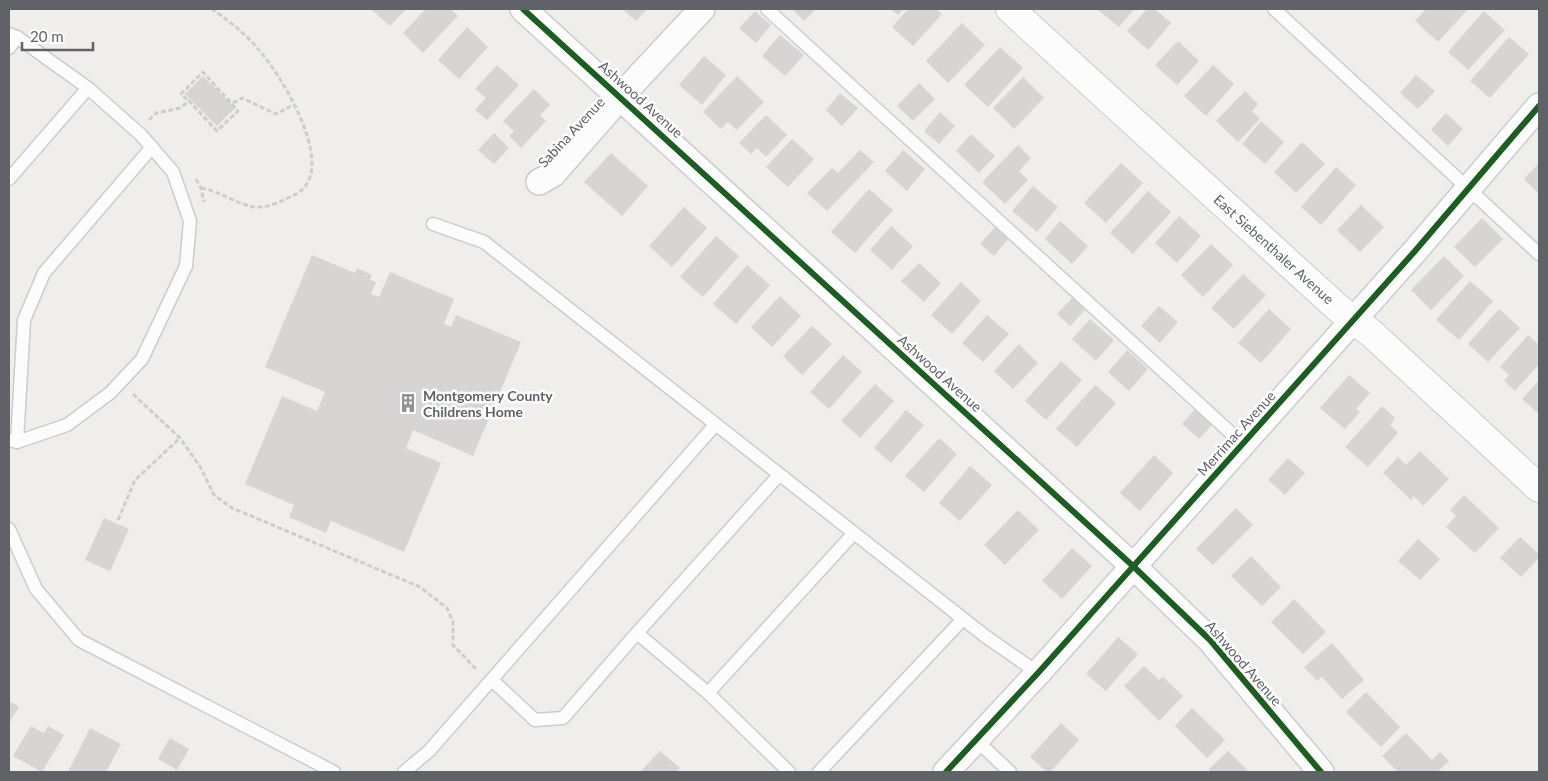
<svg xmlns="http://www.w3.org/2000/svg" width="1548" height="781" font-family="Lato,sans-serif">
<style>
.building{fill:#d6d5d3}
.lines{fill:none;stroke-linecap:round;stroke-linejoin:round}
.lane-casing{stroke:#cbcccc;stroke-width:15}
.street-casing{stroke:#cbcccc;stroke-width:28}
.secondary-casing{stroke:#cacacb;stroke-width:30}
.path{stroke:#cacfcc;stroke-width:3;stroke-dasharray:5 2.5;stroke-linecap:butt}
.lane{stroke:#fdfcfc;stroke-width:12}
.street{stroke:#fdfcfc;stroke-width:25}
.secondary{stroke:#fdfcfc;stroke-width:28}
.cycleway-casing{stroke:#fff;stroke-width:9}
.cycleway{stroke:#1b5e20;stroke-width:6}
.labels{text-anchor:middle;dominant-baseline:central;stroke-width:5;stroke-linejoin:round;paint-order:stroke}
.street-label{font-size:14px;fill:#5f6368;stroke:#fff}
.poi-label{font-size:14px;font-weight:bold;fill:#5f6368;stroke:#fff;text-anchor:start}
</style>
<rect width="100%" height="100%" fill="#efeeea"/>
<g class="building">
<polygon points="371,9 406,9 390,26"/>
<polygon points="426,9 450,9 458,16 423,53 403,33"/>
<polygon points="622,9 647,9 636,21"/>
<polygon points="794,9 816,9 804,21 793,10"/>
<polygon points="891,9 904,9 898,15"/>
<polygon points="908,9 936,9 942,14 913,46 892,27"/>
<polygon points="1097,9 1134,9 1119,27"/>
<polygon points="1147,9 1155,9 1171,23 1148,50 1127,31"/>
<polygon points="1426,9 1468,9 1438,42 1415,21"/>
<polygon points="755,11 771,25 756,43 739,28"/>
<polygon points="1484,11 1505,30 1468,70 1448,52"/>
<polygon points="962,23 985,45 948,83 926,61"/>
<polygon points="467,27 488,47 459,79 438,60"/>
<polygon points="780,35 804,55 785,76 762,56"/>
<polygon points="1509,37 1529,54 1490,98 1470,81"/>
<polygon points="1178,41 1199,61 1177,85 1155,65"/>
<polygon points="1000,47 1023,68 988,107 964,85"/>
<polygon points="704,56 726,75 702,105 679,85"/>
<polygon points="497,65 519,85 487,120 475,110 486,98 475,89"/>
<polygon points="1213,65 1234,84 1206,116 1184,96"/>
<polygon points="1416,75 1435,91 1418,109 1400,93"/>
<polygon points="203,76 235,108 217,126 185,94"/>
<polygon points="737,76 764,102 737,130 728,122 721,129 703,112"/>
<polygon points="1023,77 1044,98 1014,129 993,108"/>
<polygon points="919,83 935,99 913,121 897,106"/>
<polygon points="534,89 550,105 540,115 546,121 521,148 509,136 514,131 503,121"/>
<polygon points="1245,91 1258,104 1252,111 1260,119 1238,142 1216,121"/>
<polygon points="840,93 858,108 842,126 826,110"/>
<polygon points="940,112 955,126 939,144 924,131"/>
<polygon points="1446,113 1463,129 1448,146 1431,130"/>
<polygon points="766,115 787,135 766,157 757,148 751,154 739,143"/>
<polygon points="1261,121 1284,142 1265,164 1242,144"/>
<polygon points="494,133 509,148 494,164 478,150"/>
<polygon points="971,134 995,156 979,173 956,151"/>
<polygon points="792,139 814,159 788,187 766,167"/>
<polygon points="1302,142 1325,164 1296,193 1274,172"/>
<polygon points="1018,145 1031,158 1019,171 1028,180 1005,204 982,182"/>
<polygon points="860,150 874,162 827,211 807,193 832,168 838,173"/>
<polygon points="903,150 925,169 907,191 885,171"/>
<polygon points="611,153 648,186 622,216 584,182"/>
<polygon points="1121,163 1143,183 1106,223 1084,203"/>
<polygon points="1539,163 1539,194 1524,179"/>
<polygon points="1336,167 1356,185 1321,225 1301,207"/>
<polygon points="1033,186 1058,207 1037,232 1012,211"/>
<polygon points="869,189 893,210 855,253 831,232"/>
<polygon points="1148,191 1171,212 1133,254 1110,233"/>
<polygon points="1361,205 1384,227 1360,252 1337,230"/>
<polygon points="684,207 707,228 672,267 649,246"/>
<polygon points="1179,216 1201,236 1177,263 1155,243"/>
<polygon points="1482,218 1503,239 1475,267 1454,247"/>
<polygon points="1060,221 1088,246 1072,264 1045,239"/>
<polygon points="891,226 913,246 892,270 870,250"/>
<polygon points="995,227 1008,239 994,256 980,244"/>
<polygon points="716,236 739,256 703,297 680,277"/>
<polygon points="1211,244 1233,265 1203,297 1181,275"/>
<polygon points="312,255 355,273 357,268 372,275 370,280 376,282 371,294 379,297 390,272 454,299 444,324 451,327 456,315 521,342 473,456 413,430 406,448 441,463 404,552 331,521 326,533 289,517 294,505 245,484 282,396 317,411 325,392 265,367"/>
<polygon points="1444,256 1464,276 1431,310 1411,290"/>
<polygon points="919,263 941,283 924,302 901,281"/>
<polygon points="747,265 770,285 736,324 713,304"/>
<polygon points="1243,274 1266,295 1234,329 1211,308"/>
<polygon points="1470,281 1493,301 1459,340 1436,320"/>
<polygon points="961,282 981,301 952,334 931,315"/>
<polygon points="780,296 801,316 772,347 751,327"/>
<polygon points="1072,298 1085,310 1070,326 1057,314"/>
<polygon points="1159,306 1178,322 1160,343 1141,326"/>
<polygon points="1269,309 1291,329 1261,363 1238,343"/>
<polygon points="1499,309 1520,328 1488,362 1468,344"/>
<polygon points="987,315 1009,334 983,362 962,343"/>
<polygon points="1090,319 1114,340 1096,361 1072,339"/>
<polygon points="812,326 832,344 802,375 783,356"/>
<polygon points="1528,335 1539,345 1539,364 1515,391 1504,381 1509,375 1500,367"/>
<polygon points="1019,344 1038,363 1013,389 994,371"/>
<polygon points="1127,350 1148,369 1129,391 1108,372"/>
<polygon points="843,355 862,372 829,409 810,392"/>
<polygon points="1061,361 1082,380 1046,420 1025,401"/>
<polygon points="1349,375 1370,393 1356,409 1360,412 1345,429 1320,408"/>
<polygon points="1539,380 1539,414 1522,399"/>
<polygon points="875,384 894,401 860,438 841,421"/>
<polygon points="1095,385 1116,403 1077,447 1056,429"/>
<polygon points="1382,406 1395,418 1390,425 1398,433 1368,467 1345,447"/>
<polygon points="1196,408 1213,424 1199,439 1182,424"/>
<polygon points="906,410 924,425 891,463 874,448"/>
<polygon points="939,438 957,454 924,492 905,476"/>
<polygon points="1420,451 1449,479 1423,506 1414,496 1411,500 1383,473 1398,457 1406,465"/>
<polygon points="1154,455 1173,473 1140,511 1120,493"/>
<polygon points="1288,458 1305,473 1285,495 1268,480"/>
<polygon points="970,466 992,485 960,521 939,503"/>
<polygon points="1464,495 1499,528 1475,553 1446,527 1456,516 1450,510"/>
<polygon points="1236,508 1253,525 1213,565 1196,549"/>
<polygon points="1018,510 1039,530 1005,565 984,545"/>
<polygon points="104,518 129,529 110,571 85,560"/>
<polygon points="1520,537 1539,554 1539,558 1521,577 1500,558"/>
<polygon points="1418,539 1440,559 1420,580 1398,561"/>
<polygon points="1072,548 1092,566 1062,599 1042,581"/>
<polygon points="1251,556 1281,587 1262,606 1231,576"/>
<polygon points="1294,599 1326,632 1303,654 1271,622"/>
<polygon points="1118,637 1138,654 1106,691 1086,674"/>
<polygon points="1332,643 1364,680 1342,699 1322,677 1317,681 1304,667"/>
<polygon points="1144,666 1159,680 1163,677 1183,696 1159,721 1124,686"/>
<polygon points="1366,692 1400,727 1381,747 1346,712"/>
<polygon points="9,701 19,707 9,723"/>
<polygon points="1192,708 1225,740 1207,758 1175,726"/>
<polygon points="1061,723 1079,740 1050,772 1047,772 1030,757"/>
<polygon points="31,726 44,733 48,726 64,735 42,772 13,756"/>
<polygon points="90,728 121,744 106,772 68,772"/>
<polygon points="1406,733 1432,760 1440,752 1449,761 1437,772 1398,772 1382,756"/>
<polygon points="170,738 189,749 177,770 158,759"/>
<polygon points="660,751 680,768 676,772 640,772"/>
<polygon points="1228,751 1249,772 1211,772 1209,769"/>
</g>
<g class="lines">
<g class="lane-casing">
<g id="lane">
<polyline points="767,9 1243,444"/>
<polyline points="1274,9 1539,254"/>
<polyline points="9,34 17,37 88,88 141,135 173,172 190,221 186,266 142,359 110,393 67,425 17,442 9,440"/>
<polyline points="9,48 17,37"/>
<polyline points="9,179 88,88"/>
<polyline points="433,224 484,242 985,636 1038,673"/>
<polyline points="17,442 24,320 44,273 152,147"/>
<polyline points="9,529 36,589 79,640 334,772"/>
<polyline points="637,633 779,475"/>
<polyline points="492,680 535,720 563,718 637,633 708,693 789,772"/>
<polyline points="708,693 854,533"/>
<polyline points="976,740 1010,772"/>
<polyline points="404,772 429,751 715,425"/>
<polyline points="819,772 963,619"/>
</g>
</g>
<g class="street-casing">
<g id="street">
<polyline points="523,9 1133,566 1210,640 1321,772"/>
<polyline points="539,182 553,174 620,97 702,9"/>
<polyline points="946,772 1038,673 1415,251 1539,106"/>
</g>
</g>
<g class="secondary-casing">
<polyline id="secondary" points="1010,9 1339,309 1371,333 1539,488"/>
</g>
<g class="path">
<polyline points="233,103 242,98 276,114 293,105"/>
<polyline points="149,120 156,113 180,108 189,101 217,131 238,111 203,72 181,94 189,101"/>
<polyline points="196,179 201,188 204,202"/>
<path d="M201,188C220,191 236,204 254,207C265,209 285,200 294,195C342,173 281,74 258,49C245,33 229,21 212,9"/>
<polyline points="133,394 180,438 201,468 214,495 232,508 420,587 447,608 453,622 453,645 477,670"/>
<polyline points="118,520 135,480 180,438"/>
</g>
<use href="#lane" class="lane"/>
<use href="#street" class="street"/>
<use href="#secondary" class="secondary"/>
<g class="cycleway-casing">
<g id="cycleway">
<polyline points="523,9 1133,566 1210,640 1321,772"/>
<polyline points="946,772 1038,673 1415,251 1539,106"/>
</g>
</g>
<use href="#cycleway" class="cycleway"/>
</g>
<defs>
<g id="building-bare" transform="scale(1.5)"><path d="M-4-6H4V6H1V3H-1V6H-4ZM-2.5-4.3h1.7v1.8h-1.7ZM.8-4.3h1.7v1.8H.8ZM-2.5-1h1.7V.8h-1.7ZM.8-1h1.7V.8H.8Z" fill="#919496" stroke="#fff" stroke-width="2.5" paint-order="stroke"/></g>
</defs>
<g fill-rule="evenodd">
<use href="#building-bare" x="408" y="403"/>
</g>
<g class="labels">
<g class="street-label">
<text transform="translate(641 99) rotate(42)">Ashwood Avenue</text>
<text transform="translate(571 132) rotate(-47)">Sabina Avenue</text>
<text transform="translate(1274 249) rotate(42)">East Siebenthaler Avenue</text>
<text transform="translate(940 373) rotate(42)">Ashwood Avenue</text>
<text transform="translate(1236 433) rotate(-48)">Merrimac Avenue</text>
<text transform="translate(1244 663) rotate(49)">Ashwood Avenue</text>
</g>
<g class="poi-label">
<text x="423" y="395">Montgomery County<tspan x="423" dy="16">Childrens Home</tspan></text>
</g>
</g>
<rect width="1548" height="781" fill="none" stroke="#5f6368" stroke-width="20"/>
<path d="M22 42v8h71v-8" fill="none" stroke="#5f6368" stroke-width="2.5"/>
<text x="30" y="42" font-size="15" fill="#5f6368" stroke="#ffffff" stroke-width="4" paint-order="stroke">20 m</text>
</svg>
